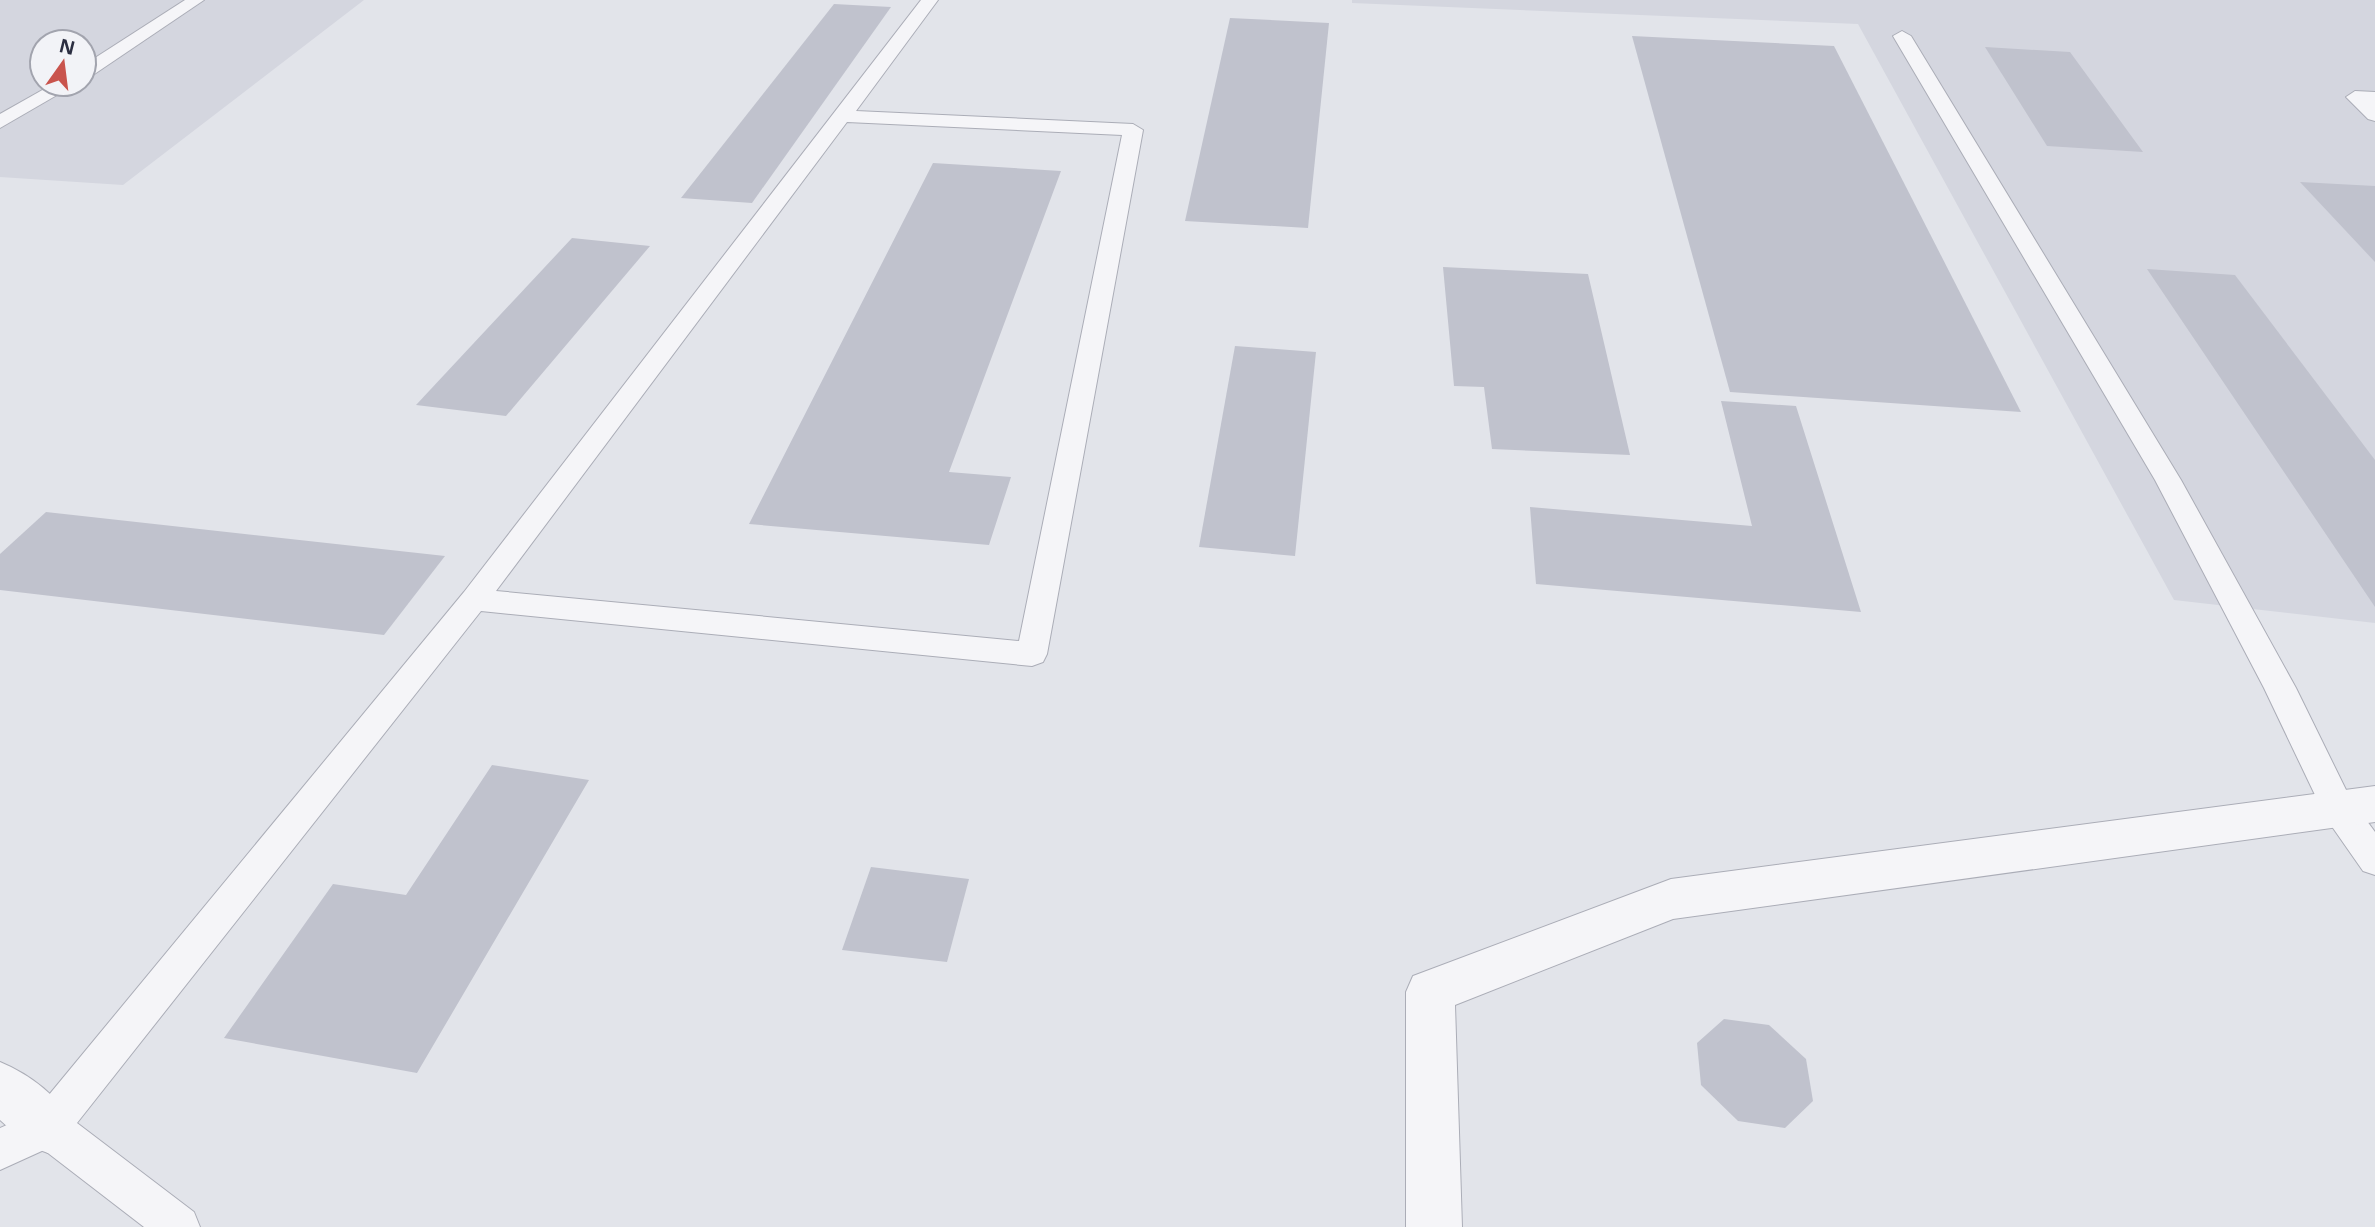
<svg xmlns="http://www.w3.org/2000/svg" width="2375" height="1227" font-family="'Noto Sans',sans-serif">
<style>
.built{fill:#d4d6df;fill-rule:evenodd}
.building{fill:#c0c2cd}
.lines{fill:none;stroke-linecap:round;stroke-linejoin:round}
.service-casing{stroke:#abadb7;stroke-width:2}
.minor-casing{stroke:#abadb7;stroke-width:2}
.service{fill:#f5f5f8;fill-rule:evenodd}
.minor{fill:#f5f5f8;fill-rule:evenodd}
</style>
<rect width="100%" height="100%" fill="#e2e4ea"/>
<g class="built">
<path d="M0,0H364L123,185L0,177ZM42,42H84V84H42Z"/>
<polygon points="1352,0 2375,0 2375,623 2174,600 1858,24 1352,3"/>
</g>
<g class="building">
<polygon points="834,4 891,7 752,203 681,198"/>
<polygon points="1230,18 1329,23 1308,228 1185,221"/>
<polygon points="1632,36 1834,46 2021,412 1730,392"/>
<polygon points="1985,47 2070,52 2143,152 2047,146"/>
<polygon points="933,163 1061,171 949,472 1011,477 989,545 749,524"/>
<polygon points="2300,182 2375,186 2375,262"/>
<polygon points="572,238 650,246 506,416 416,405"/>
<polygon points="1443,267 1588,274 1630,455 1492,449 1484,387 1454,386"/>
<polygon points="2147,269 2235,275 2375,460 2375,607"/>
<polygon points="1235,346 1316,352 1295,556 1199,547"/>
<polygon points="1721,401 1796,406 1861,612 1536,584 1530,507 1752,526"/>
<polygon points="46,512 445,556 384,635 0,590 0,554"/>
<polygon points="492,765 589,780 417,1073 224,1038 333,884 406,895"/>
<polygon points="871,867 969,879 947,962 842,950"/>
<polygon points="1724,1019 1769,1025 1806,1059 1813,1101 1785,1128 1738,1121 1701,1085 1697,1043"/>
</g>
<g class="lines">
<g class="service-casing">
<g id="service">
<polygon points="185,0 204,0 90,77 84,78 84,65"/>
<path d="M921,0H938L856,111L1133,124L1143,130L1047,654L1043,662L1032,666L481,611L77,1123L194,1212L200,1227H144L44,1150L0,1170V1128L34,1113L464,592ZM847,122L1122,135L1019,641L496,591Z"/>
<polygon points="1902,31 1911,36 2181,480 2296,688 2350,798 2375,832 2375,875 2363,871 2326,818 2264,688 2155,480 1893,36"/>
<polygon points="53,84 76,84 0,128 0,114"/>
<polygon points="2355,91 2375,92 2375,121 2368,119 2346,97"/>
</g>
</g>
<g class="minor-casing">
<g id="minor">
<polygon points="2375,786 2375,822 1673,919 1455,1005 1462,1227 1406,1227 1406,992 1413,976 1671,879"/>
<path d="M0,1062C29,1074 62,1098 74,1127L67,1146L48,1153L29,1146L0,1120Z"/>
</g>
</g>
<use href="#service" class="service"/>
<use href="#minor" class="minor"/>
</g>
<g transform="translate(63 63) rotate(14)"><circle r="33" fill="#f2f3f7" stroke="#a2a4ae" stroke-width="2"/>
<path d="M0-5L12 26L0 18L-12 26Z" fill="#c9544d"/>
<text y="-10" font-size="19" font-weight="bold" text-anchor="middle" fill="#2b2e41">N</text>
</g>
</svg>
